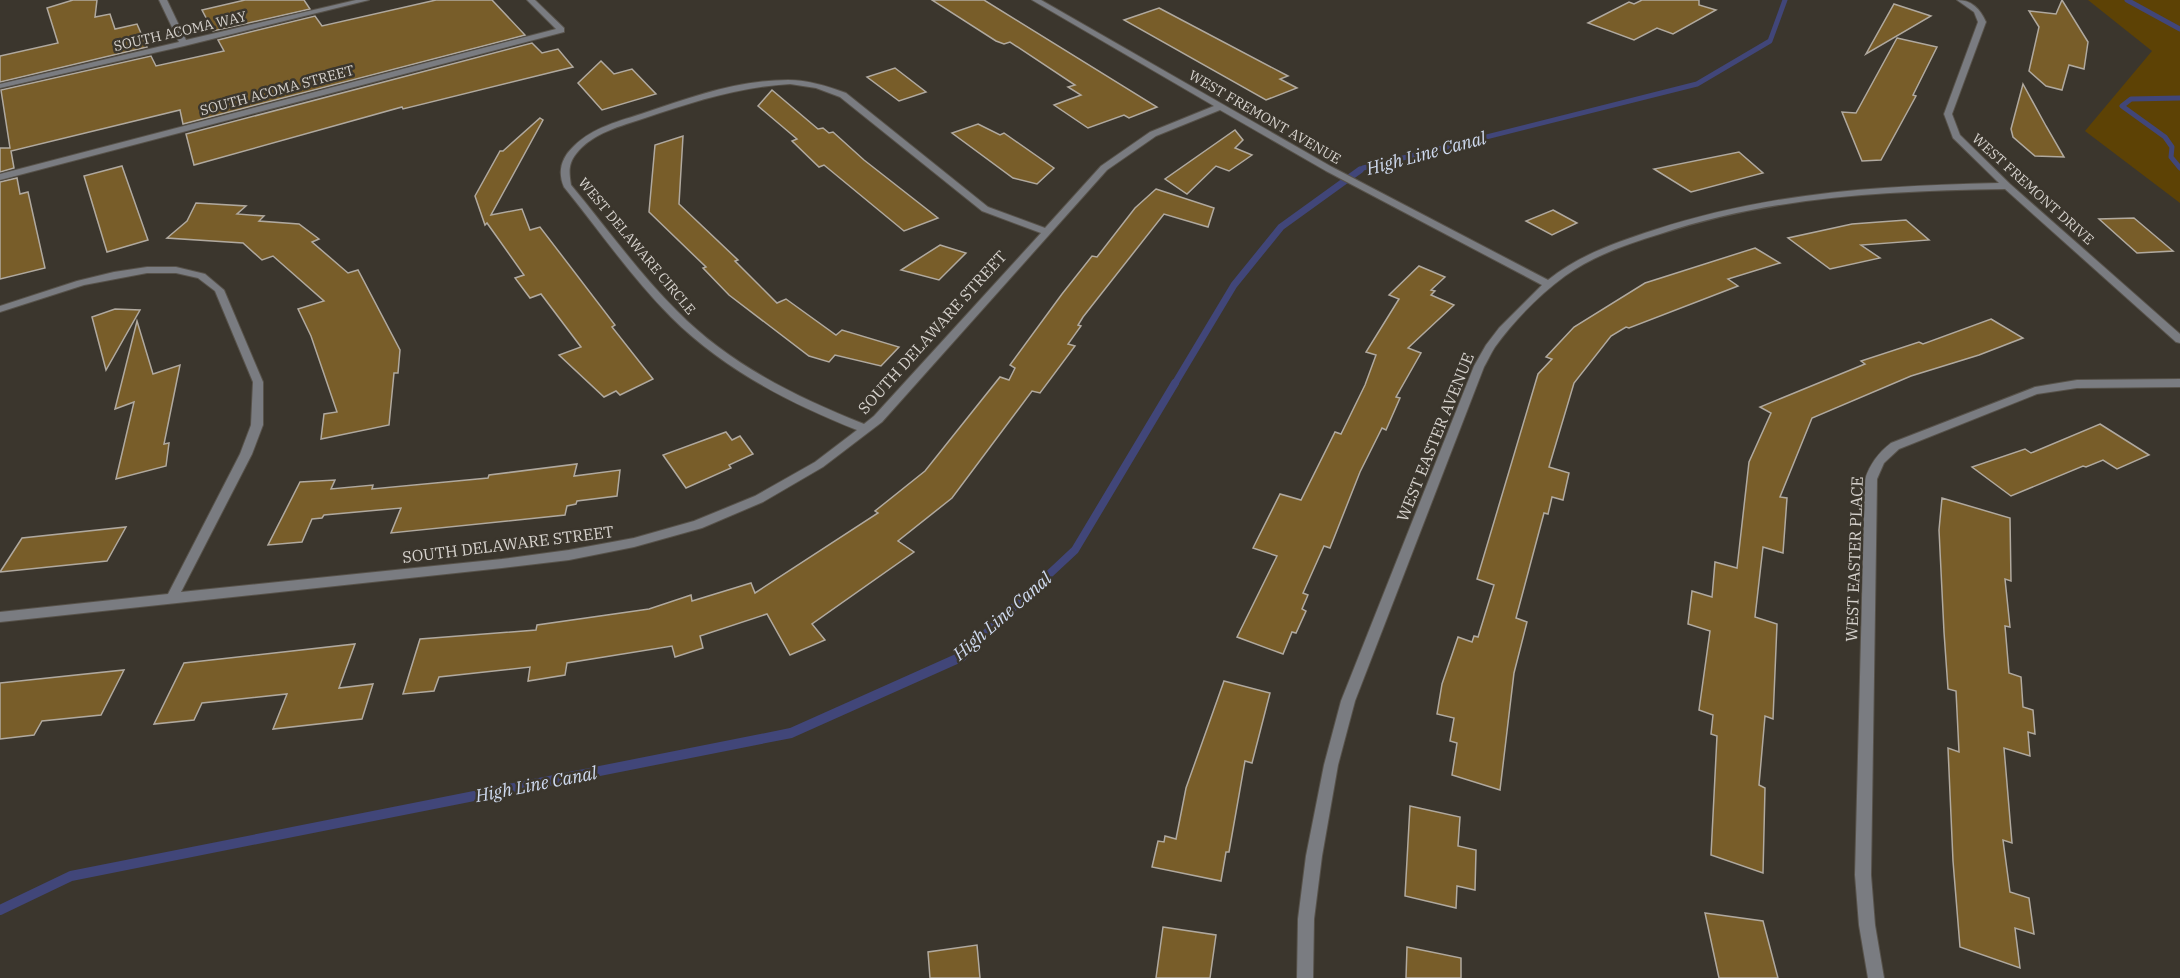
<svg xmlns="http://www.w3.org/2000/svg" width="2180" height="978" font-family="'IBM Plex Serif',serif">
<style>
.green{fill:#5d4205}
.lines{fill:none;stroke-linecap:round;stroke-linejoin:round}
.stream-far3{stroke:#414679;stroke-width:5}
.stream-far2{stroke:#414679;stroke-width:7}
.stream-far1{stroke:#414679;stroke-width:8}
.stream{stroke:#414679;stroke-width:10}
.building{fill:#785d29;stroke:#b0a99f;stroke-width:1.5}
.street-casing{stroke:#57524a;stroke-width:2}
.street{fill:#7a7c81;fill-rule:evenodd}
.labels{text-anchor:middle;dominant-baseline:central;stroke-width:5;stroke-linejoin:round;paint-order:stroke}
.far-street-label{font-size:14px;fill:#d6d2cd;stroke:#3b362d}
.street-label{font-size:16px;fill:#d6d2cd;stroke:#3b362d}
.water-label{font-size:18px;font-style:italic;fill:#cfdaef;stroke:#3b362d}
</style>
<rect width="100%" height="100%" fill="#3b362d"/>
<polygon class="green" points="2088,0 2180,0 2180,203 2085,131 2152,51"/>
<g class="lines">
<g class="stream-far3">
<polyline points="2127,0 2180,29"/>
<polyline points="2180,98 2131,99 2122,106 2165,137 2172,147 2171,157 2180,168"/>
<polyline points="1358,172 1363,168 1697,84 1770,41 1785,0"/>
</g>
<polyline class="stream-far2" points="1174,385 1234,285 1281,227 1360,170"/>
<polyline class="stream-far1" points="969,649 1075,550 1175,383"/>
<polyline class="stream" points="0,910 71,876 791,733 961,657 971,648"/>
</g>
<g class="building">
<polygon points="73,0 97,0 95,17 110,14 115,29 137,24 147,47 0,82 0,56 58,43 47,8"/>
<polygon points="245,0 304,0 310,9 213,31 202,10"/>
<polygon points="436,0 492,0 525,35 183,124 180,110 11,151 14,168 0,172 0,148 10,148 1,90 151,56 156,66 224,51 218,40 315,16 322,26"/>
<polygon points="932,0 984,0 1157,107 1129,118 1124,115 1088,128 1054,105 1081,95 1068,87 1075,85 1010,42 1004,44 996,41"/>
<polygon points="1642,0 1699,0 1699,5 1716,10 1673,34 1657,28 1634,40 1588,23 1629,2 1634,4"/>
<polygon points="2062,0 2088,42 2084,69 2069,65 2062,90 2046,86 2029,71 2039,27 2029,11 2056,14"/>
<polygon points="1894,4 1931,16 1866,54"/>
<polygon points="1159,8 1288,76 1280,79 1297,88 1266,100 1124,20"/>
<polygon points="1897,38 1937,47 1913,95 1916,96 1881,160 1862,161 1842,112 1856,113"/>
<polygon points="532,43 542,53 558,49 573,67 403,109 402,107 194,165 186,134"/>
<polygon points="601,61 614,74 632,69 656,94 602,110 578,83"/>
<polygon points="895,68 926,92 899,101 867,77"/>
<polygon points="2023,84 2046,126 2064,157 2035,156 2013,137 2011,129"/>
<polygon points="772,90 818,129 823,128 829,133 833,132 864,160 938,218 904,231 824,165 819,167 792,141 797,139 758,106"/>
<polygon points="540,118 543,120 491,215 522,209 530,230 540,227 615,325 612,327 653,379 620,395 616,391 604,397 559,355 581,347 541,294 530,298 515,278 524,275 487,223 485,225 475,196 500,151 503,151"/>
<polygon points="978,124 1000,135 1004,133 1054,168 1037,184 1013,178 952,133"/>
<polygon points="1235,130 1243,140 1235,148 1252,155 1229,171 1216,166 1187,194 1165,179"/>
<polygon points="683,136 679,204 738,260 735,261 777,303 786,299 836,335 842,330 899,347 881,366 835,355 829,362 809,356 729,295 703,268 706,267 649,212 655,145"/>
<polygon points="1739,152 1763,173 1691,192 1654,169"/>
<polygon points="122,166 148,240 107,252 84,176"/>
<polygon points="17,178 20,194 28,192 45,268 0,279 0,182"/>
<polygon points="1156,189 1214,208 1208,227 1164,214 1083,317 1078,325 1081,326 1068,344 1075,346 1040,393 1032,391 952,498 898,541 914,552 812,624 825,640 790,655 767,614 700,636 703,648 675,657 672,646 567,663 565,675 528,681 530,667 439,677 434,691 403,694 420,639 536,630 537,625 649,609 691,595 692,601 751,583 755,593 878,513 875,511 925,471 1000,377 1009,380 1015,368 1010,365 1062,294 1092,256 1097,257 1135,208"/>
<polygon points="196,203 246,206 237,214 264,216 259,221 299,224 319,239 312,242 348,273 358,270 400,350 398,373 394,373 389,425 321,439 324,414 337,412 311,336 298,309 324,301 273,256 262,260 243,243 167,238 187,221"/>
<polygon points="1553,210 1577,223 1552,235 1526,221"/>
<polygon points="2134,218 2173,251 2137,253 2099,219"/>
<polygon points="1906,220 1929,240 1861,245 1880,258 1830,269 1788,238 1852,224"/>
<polygon points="940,245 966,253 939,280 901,270"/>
<polygon points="1755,248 1780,263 1728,279 1738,286 1629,328 1626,327 1611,336 1574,383 1549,467 1569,473 1563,500 1552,497 1548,514 1544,513 1516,618 1527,622 1514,673 1500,790 1452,775 1457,743 1450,741 1454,718 1437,714 1442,684 1458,637 1472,642 1474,636 1478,637 1494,585 1477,579 1538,374 1552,359 1546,357 1574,327 1645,283"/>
<polygon points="1419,266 1445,277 1431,290 1435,291 1431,295 1454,305 1408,348 1421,353 1396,397 1400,398 1386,430 1382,428 1360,472 1330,548 1324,546 1303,593 1308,595 1302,609 1306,611 1296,633 1292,632 1283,654 1237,637 1277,556 1253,548 1280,494 1301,500 1335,432 1341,434 1365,385 1376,355 1366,352 1399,299 1389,295"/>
<polygon points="115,309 140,310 106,370 92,317"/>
<polygon points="1991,319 2023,338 1979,355 1911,376 1812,418 1780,497 1787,498 1783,553 1763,547 1755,617 1777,624 1773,719 1765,716 1759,785 1765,788 1763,873 1711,855 1717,736 1711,734 1713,715 1699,710 1710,631 1688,624 1692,591 1712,597 1715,562 1737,568 1749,462 1771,413 1760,407 1865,364 1861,361 1919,342 1923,344"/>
<polygon points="137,321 153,374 180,365 164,444 169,443 166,466 116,479 134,402 115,409"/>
<polygon points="2100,424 2149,455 2117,469 2103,460 2086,467 2083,466 2011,496 1972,467 2025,449 2031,453"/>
<polygon points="726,432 732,440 740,436 753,454 729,465 731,468 686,488 663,455"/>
<polygon points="577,464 574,476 620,470 617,496 577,501 576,504 567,506 565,515 391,533 401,508 324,515 322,518 312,519 302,542 268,545 300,482 335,480 331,489 373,485 372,489 488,478 489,475"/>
<polygon points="1942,498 2010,518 2011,581 2005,579 2010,627 2005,626 2009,673 2021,677 2023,707 2033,710 2035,734 2028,732 2030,756 2004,748 2012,843 2003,840 2010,892 2029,898 2034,934 2015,928 2020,968 1960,947 1953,861 1948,748 1959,752 1956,691 1948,689 1944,632 1939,530"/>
<polygon points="126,527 107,561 0,572 22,538"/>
<polygon points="355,644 339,688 373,684 362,719 273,729 287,694 202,703 194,720 154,724 184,663"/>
<polygon points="124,670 101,715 42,721 34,735 0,739 0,683"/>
<polygon points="1224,681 1270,693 1252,763 1245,761 1229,852 1226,852 1221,881 1152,867 1158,841 1164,842 1165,836 1176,839 1186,788"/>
<polygon points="1410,806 1460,817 1458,846 1476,850 1475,890 1457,886 1456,908 1405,896"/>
<polygon points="1705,913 1763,921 1778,978 1719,978"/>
<polygon points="1163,927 1216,935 1210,978 1156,978"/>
<polygon points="977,945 980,978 930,978 928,952"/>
<polygon points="1407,947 1461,958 1461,978 1406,978"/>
</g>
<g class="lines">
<g class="street-casing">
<g id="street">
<polygon points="159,0 167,0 186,40 356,0 369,0 184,46 0,88 0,84 179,42"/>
<polygon points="527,0 535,0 564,28 564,32 0,180 0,174 556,29"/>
<path d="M1032,0H1041L1332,167L1548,280C1579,255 1617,242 1654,230C1770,192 1879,186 1999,183L1953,138L1944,114L1978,22L1974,12L1957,0C1972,0 1980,9 1986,22L1952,114L1960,135L2010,184L2180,334V343L2176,342L2005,189C1885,191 1775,196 1660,234C1627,244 1593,256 1565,276C1539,295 1514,321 1495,347C1491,353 1488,360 1484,367L1355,701L1338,765L1322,856L1314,919L1313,978H1297L1298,919L1306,856L1324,765L1341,701L1474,366L1486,345L1499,328L1542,285L1326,171L1220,110L1156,136L1107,170L882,422L823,467L763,502L702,528L634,547L569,560L502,568L0,622V612L168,594L240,454L251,425L253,382L215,291L198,278L176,273H147L84,285L0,312V306L77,281L114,272L147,267H176L205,274L224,290L263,382V425L252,454L181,592L502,559L569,550L634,538L694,521L755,496L815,462L857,430C789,403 723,369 671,317C631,277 599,230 564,187C557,171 562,157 574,146C593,127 620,121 644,113C691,97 739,80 788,80C808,80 827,86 846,93L988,207L1045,228L1101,166L1150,132L1214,106ZM790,84L816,88L840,97L982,211L1041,233L874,416L864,424C796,397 729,364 677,311C638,272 606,227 571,185C569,173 568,164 576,154C592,133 621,126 645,118C693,102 739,87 790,84Z"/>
<path d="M2180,379V387L2077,388L2037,394L1899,449L1884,463L1877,479L1871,875L1875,925L1884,978H1868L1859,925L1855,875L1865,479C1870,464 1878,453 1891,443L2035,387L2077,380Z"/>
</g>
</g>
<use href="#street" class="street"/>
</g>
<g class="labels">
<g class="far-street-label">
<text transform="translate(180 31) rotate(-13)">SOUTH ACOMA WAY</text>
<text transform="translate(277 90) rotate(-15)">SOUTH ACOMA STREET</text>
<text transform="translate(1265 117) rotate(30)">WEST FREMONT AVENUE</text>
<text transform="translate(2033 189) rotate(42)">WEST FREMONT DRIVE</text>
<text transform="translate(637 246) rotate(50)">WEST DELAWARE CIRCLE</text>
</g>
<g class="street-label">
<text transform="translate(932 332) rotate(-48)">SOUTH DELAWARE STREET</text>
<text transform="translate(1435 437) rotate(-68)">WEST EASTER AVENUE</text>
<text transform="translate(508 544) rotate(-7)">SOUTH DELAWARE STREET</text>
<text transform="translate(1854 559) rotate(-88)">WEST EASTER PLACE</text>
</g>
<g class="water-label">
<text transform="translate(1426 153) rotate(-15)">High Line Canal</text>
<text transform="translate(1002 616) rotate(-41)">High Line Canal</text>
<text transform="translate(536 784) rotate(-11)">High Line Canal</text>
</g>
</g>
</svg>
